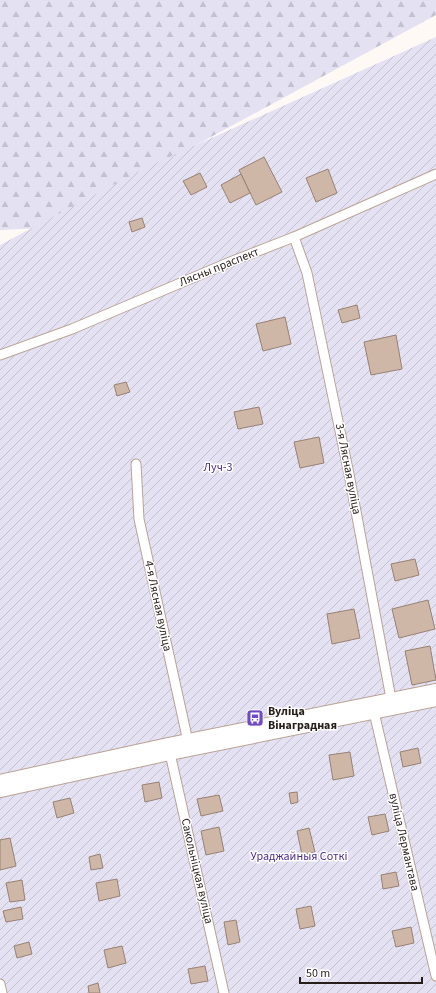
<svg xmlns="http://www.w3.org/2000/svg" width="436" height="993" font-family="'Source Sans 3',sans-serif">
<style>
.forest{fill:url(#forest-firs)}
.garden{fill:url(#garden-furrows)}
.building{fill:#cfb7a8;stroke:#988173}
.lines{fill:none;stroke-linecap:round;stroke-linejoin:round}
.service-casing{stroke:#baa394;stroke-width:11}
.tertiary-casing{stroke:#baa394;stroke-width:24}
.service{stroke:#fff;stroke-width:9}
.tertiary{stroke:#fff;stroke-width:22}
.labels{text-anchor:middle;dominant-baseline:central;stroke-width:3;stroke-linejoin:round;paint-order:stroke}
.street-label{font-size:12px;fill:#271e19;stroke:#fff}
.park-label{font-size:12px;fill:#4d2d8e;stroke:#fff}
.poi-label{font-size:12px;font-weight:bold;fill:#271e19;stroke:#fff;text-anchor:start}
</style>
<defs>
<pattern id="forest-firs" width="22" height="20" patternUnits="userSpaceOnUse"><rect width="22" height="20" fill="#e4e1f3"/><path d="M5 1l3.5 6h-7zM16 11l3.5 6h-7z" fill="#c4c1d0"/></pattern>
<pattern id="garden-furrows" width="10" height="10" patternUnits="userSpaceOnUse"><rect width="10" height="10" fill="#e4e1f3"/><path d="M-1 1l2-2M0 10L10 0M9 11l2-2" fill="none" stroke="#c4c1d0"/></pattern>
</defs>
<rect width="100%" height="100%" fill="#fff9f6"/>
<polygon class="forest" points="0,0 436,0 436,15 43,228 0,230"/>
<polygon class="garden" points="436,37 436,993 0,993 0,245 145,168"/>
<g class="building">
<polygon points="264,157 282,192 256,205 239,170"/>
<polygon points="328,169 337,193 316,202 306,178"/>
<polygon points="200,173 207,187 191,195 183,181"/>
<polygon points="241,174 250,193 230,203 221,185"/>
<polygon points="142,218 145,227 132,232 129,222"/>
<polygon points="357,305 360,318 342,323 338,310"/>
<polygon points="285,317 291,344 263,351 256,324"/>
<polygon points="396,335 402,369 371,375 364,342"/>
<polygon points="126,382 130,392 117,396 114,385"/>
<polygon points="259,407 263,424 238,429 234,412"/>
<polygon points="319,437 324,463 300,468 294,442"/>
<polygon points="415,559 419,575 395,581 391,564"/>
<polygon points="428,600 435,629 399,638 392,609"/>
<polygon points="354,609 360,638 332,644 327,614"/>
<polygon points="430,646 436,680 412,685 405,651"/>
<polygon points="418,748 421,763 403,767 400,752"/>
<polygon points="350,752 354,776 333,780 329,755"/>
<polygon points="159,782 162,798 145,802 142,785"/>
<polygon points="297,792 298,802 291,804 289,793"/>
<polygon points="219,795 223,811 201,816 197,799"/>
<polygon points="70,798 74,813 57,818 53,802"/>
<polygon points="385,814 389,831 372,835 368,817"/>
<polygon points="219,827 224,851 206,855 201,831"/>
<polygon points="309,828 315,852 302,855 297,831"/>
<polygon points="10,838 16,866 0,870 0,840"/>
<polygon points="100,854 103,868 91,870 89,857"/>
<polygon points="396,872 399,886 383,889 381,875"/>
<polygon points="117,879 120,896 99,901 96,883"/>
<polygon points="22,880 25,900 10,902 6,883"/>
<polygon points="311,906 315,926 300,929 296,909"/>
<polygon points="21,907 23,919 6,922 3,911"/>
<polygon points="236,920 240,942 228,945 224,922"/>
<polygon points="411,927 414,943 396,947 392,931"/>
<polygon points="29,942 32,954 17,958 14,946"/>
<polygon points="122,946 126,963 108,968 104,950"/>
<polygon points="205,966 208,981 191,984 188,969"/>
<polygon points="98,983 100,993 89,993 88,986"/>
</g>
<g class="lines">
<g class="service-casing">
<g id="service">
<polyline points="294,237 307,273 349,474 392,704"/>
<polyline points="0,355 72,329 230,262 294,237 436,174"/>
<polyline points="136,464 139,519 189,746"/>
<polyline points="373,708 436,976"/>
<polyline points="169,749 224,993"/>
<polyline points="0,984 2,993"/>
</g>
</g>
<g class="tertiary-casing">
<polyline id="tertiary" points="0,786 169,749 436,695"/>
</g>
<use href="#service" class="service"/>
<use href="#tertiary" class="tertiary"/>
</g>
<defs>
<g id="bus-square" transform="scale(0.9)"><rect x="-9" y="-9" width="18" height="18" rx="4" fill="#6f4ac2" stroke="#fff"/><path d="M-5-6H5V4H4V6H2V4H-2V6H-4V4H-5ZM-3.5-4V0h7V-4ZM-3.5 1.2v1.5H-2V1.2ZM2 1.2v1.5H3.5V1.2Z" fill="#fff"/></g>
</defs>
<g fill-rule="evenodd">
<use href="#bus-square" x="255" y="718"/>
</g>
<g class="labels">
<g class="street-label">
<text transform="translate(219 267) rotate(-22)">Лясны праспект</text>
<text transform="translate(348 469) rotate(79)">3-я Лясная вуліца</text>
<text transform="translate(158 606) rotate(78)">4-я Лясная вуліца</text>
<text transform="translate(404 842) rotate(77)">вуліца Лермантава</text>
<text transform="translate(197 871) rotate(77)">Сакольніцкая вуліца</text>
</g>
<g class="park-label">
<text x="218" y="467">Луч-3</text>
<text x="299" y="856">Ураджайныя Соткі</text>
</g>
<g class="poi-label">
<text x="268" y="711">Вуліца<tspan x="268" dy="14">Вінаградная</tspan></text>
</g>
</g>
<path d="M300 977v6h122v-6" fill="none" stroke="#271e19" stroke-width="2"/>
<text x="306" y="977" font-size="12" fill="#271e19" stroke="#ffffff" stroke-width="3" paint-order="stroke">50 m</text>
</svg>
